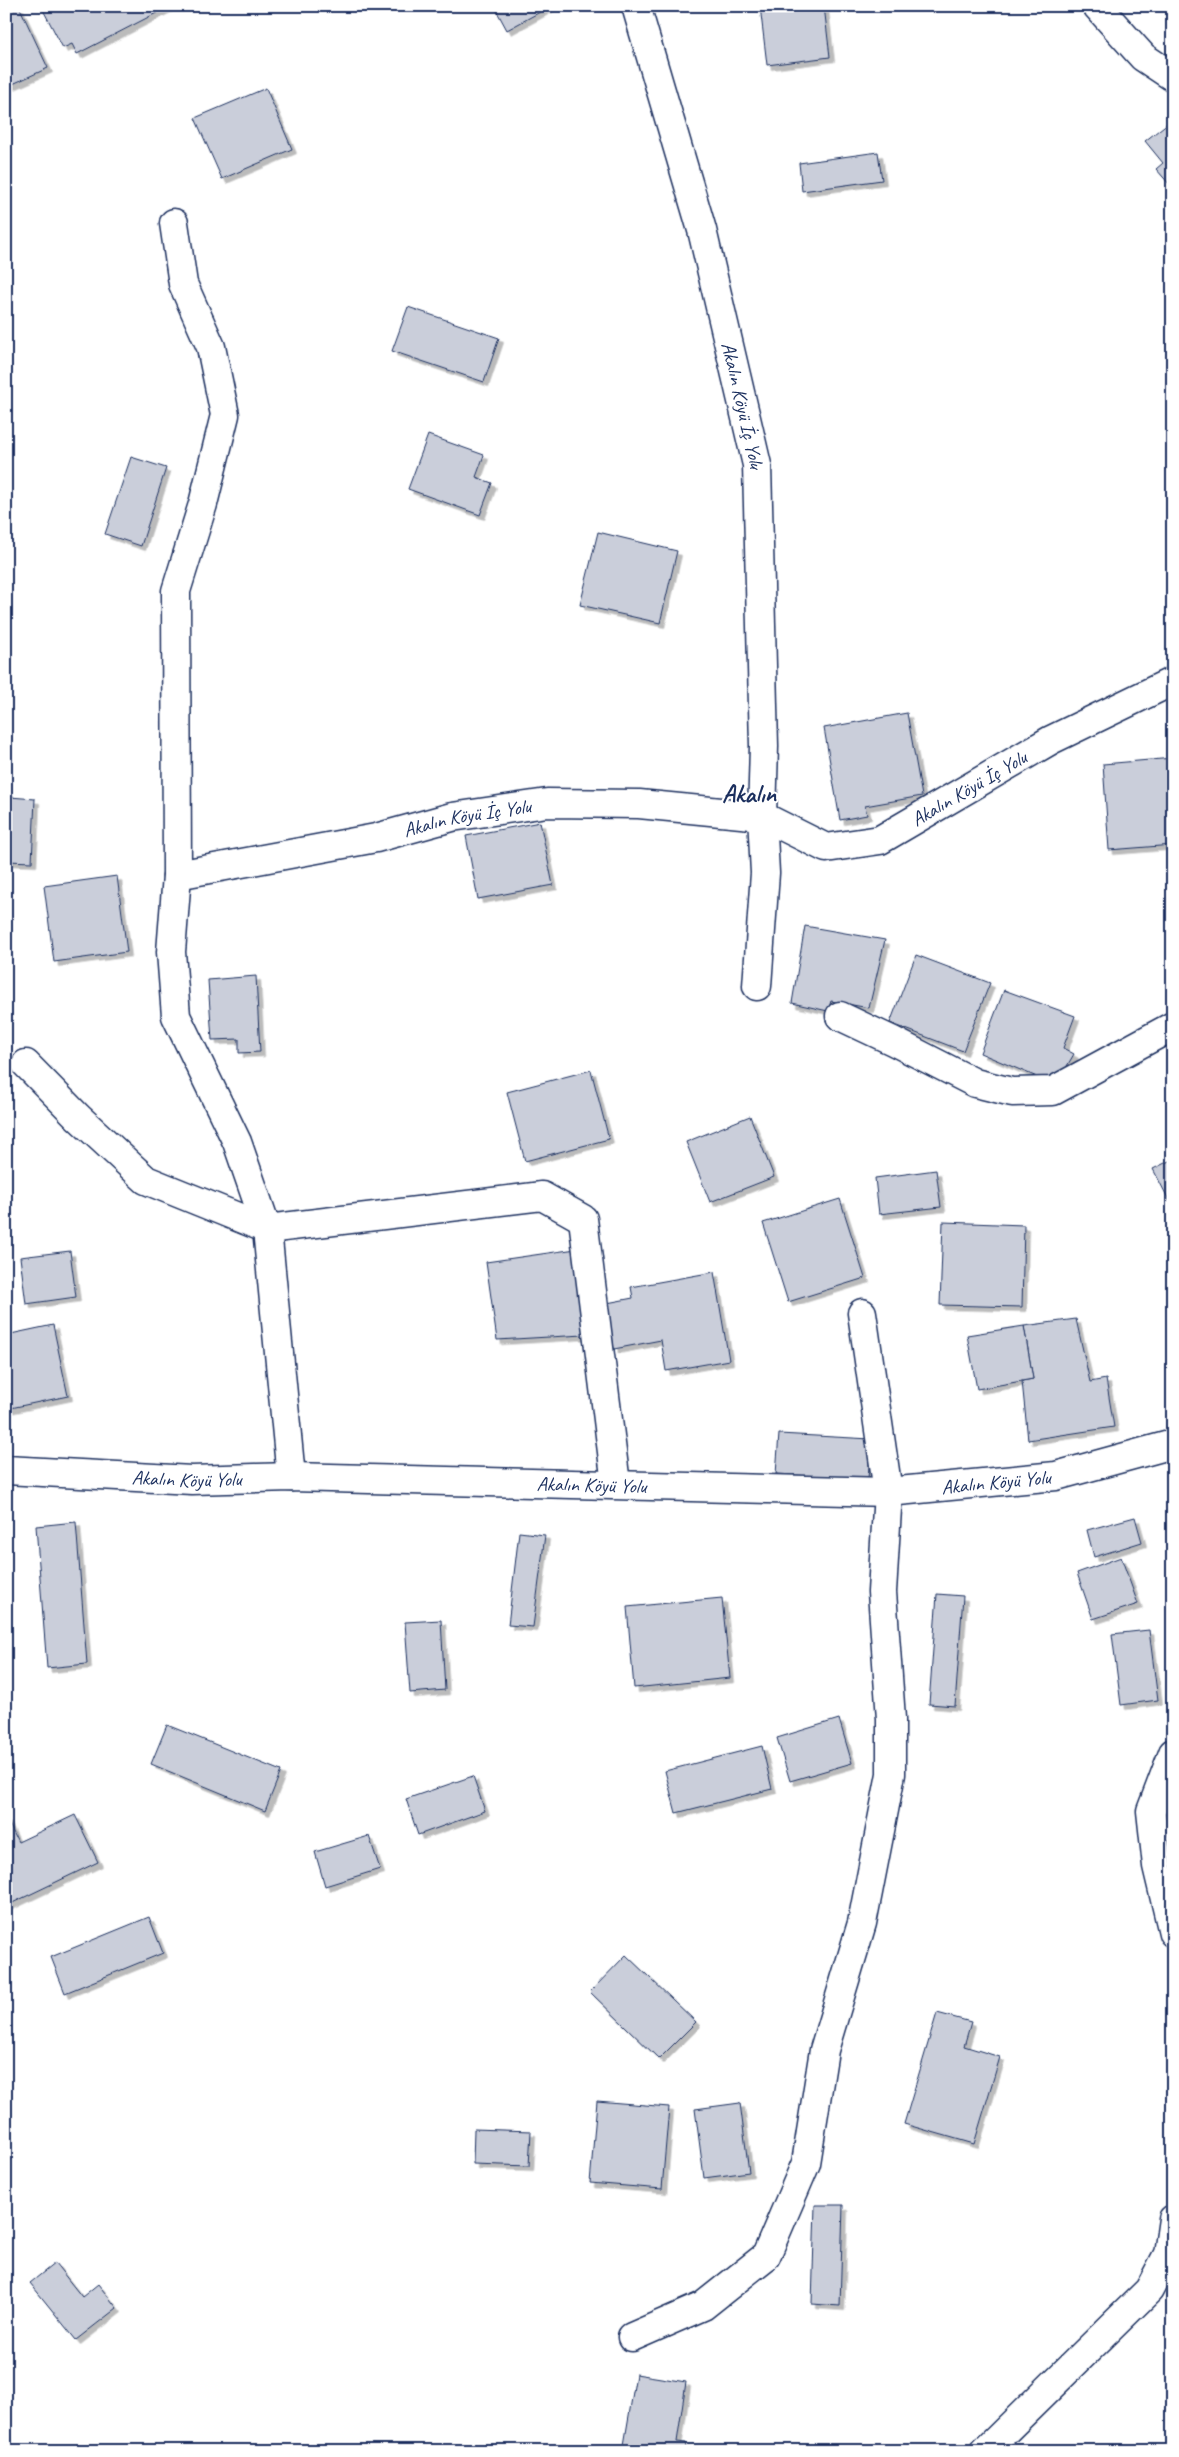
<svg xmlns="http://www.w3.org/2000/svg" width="1179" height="2457" font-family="Caveat,sans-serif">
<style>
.building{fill:#caceda;stroke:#1b2f5e;filter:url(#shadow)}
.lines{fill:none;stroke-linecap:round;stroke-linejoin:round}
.minor-casing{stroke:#1b2f5e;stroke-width:31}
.minor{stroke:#fff;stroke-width:28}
.labels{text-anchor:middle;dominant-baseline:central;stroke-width:4;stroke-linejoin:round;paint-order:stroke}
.street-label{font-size:20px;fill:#1b2f5e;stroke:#fff}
.district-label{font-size:25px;font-weight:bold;fill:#1b2f5e;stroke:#fff}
</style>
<defs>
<filter id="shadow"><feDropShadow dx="4.5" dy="4.5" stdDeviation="0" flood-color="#0004"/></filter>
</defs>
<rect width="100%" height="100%" fill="#fff"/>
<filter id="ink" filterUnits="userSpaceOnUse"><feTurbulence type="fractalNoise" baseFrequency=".02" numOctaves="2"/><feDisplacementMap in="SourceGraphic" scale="10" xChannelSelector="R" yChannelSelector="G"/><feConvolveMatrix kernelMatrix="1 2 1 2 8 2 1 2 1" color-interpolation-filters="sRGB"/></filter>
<g filter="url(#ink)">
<g class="building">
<polygon points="6,6 19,6 48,68 6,87"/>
<polygon points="41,6 170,6 77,54 72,44 63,48"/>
<polygon points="494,6 551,6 507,30"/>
<polygon points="760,6 824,6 830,57 767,65"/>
<polygon points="266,88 292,149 222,179 195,118"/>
<polygon points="1173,119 1173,185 1171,186 1156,169 1163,163 1145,141"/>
<polygon points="878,152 882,180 802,191 799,163"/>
<polygon points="408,307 499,338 484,382 392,351"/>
<polygon points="428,435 484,455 476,477 492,483 480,515 408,489"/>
<polygon points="131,457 166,468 141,546 105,534"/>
<polygon points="598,532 677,551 660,623 580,605"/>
<polygon points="907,713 922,796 865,806 867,815 840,820 824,728"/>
<polygon points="1173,758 1173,845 1109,850 1103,764"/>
<polygon points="10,797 35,799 32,862 7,861"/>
<polygon points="540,822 553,885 478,899 466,836"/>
<polygon points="117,876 127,952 54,962 44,886"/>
<polygon points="805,926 885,940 869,1008 831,1001 828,1011 792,1003"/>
<polygon points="916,955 990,983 963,1051 890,1023"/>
<polygon points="256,976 260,1052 239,1053 239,1039 212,1040 208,980"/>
<polygon points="1004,990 1075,1016 1063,1048 1074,1054 1056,1085 980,1053"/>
<polygon points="591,1070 609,1139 525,1161 507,1092"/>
<polygon points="750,1116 774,1177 710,1202 686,1142"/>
<polygon points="1173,1159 1173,1208 1153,1169"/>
<polygon points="936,1170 941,1207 879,1214 875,1178"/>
<polygon points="840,1199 865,1278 788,1302 763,1223"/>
<polygon points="943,1222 1024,1225 1022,1307 940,1305"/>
<polygon points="576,1249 584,1335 497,1340 486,1262"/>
<polygon points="70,1251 76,1297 26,1304 20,1257"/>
<polygon points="714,1272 729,1360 666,1371 661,1340 614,1349 607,1303 633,1298 631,1287"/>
<polygon points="1076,1319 1090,1382 1106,1379 1114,1427 1028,1440 1022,1381 1033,1379 1024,1326"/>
<polygon points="53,1325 68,1396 6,1409 6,1335"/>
<polygon points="1024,1326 1033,1379 977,1389 967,1335"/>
<polygon points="779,1434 871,1439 868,1479 776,1474"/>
<polygon points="1135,1517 1142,1542 1094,1557 1087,1530"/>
<polygon points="76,1522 87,1664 47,1668 36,1526"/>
<polygon points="519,1532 545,1535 533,1627 508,1625"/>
<polygon points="1121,1557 1138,1604 1093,1619 1077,1573"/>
<polygon points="937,1594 963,1596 955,1706 929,1704"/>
<polygon points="722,1598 730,1678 634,1688 627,1607"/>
<polygon points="441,1620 445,1690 410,1693 405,1622"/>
<polygon points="1149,1630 1158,1700 1121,1705 1112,1634"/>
<polygon points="839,1719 852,1763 790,1781 777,1738"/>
<polygon points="167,1725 281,1771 265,1811 151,1764"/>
<polygon points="762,1746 772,1789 676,1813 665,1771"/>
<polygon points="473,1776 485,1811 418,1835 406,1799"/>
<polygon points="75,1815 98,1862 6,1906 6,1818 18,1842"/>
<polygon points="369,1836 380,1869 325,1886 315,1852"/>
<polygon points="149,1917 163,1953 65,1993 51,1957"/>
<polygon points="626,1955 696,2022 659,2059 590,1992"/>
<polygon points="937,2013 971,2022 964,2046 1000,2057 974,2144 904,2124"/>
<polygon points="597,2101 669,2107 662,2189 590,2183"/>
<polygon points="740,2103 749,2172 704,2178 695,2109"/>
<polygon points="474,2129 531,2131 529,2166 473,2164"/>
<polygon points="815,2205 843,2205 840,2306 812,2304"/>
<polygon points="55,2263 82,2297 98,2284 117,2308 76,2340 30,2283"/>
<polygon points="636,2374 686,2382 677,2442 686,2443 685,2451 623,2451"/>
</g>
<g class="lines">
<g class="minor-casing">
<g id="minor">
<path id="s1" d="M636,6L702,230L757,465L764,746L762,816L765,873L757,986"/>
<polyline points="1097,6 1143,57 1173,77"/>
<polyline points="174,223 183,284 211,347 225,415 203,504 176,591 177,875 171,952 176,1016 237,1142 267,1229 291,1477"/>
<path id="s2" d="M177,875L376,838L452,817L547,803L639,804L762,816L826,848L880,840L1051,740L1173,681"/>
<polyline points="840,1016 893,1041 975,1083 1012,1092 1053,1091 1173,1026"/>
<polyline points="26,1064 78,1117 146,1180 267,1229 542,1196 583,1219 616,1484"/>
<path id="s3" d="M6,1470L192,1480L291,1477L888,1492L1056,1476L1173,1444"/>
<polyline points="1173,1753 1151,1811 1157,1866 1173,1933"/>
<polyline points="632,2337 703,2306 766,2256 806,2163 824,2050 862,1923 891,1774 891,1719 882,1592 888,1492 862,1313"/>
<polyline points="985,2451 1149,2290 1168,2254 1173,2219"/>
</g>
</g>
<use href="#minor" class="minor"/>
</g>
</g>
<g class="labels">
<g class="street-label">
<text stroke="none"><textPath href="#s1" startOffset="414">Akalın Köyü İç Yolu</textPath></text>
<text stroke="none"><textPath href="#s2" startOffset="822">Akalın Köyü İç Yolu</textPath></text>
<text stroke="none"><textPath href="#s2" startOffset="296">Akalın Köyü İç Yolu</textPath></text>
<text stroke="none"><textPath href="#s3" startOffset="181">Akalın Köyü Yolu</textPath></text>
<text stroke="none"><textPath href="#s3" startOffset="991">Akalın Köyü Yolu</textPath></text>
<text stroke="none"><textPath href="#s3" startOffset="586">Akalın Köyü Yolu</textPath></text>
</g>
<g class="district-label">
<text x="749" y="794">Akalın</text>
</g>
</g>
<rect width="1179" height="2457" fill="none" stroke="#fff" stroke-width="25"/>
<rect x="12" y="12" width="1154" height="2432" fill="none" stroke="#1b2f5e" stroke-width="2" filter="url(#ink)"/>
</svg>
